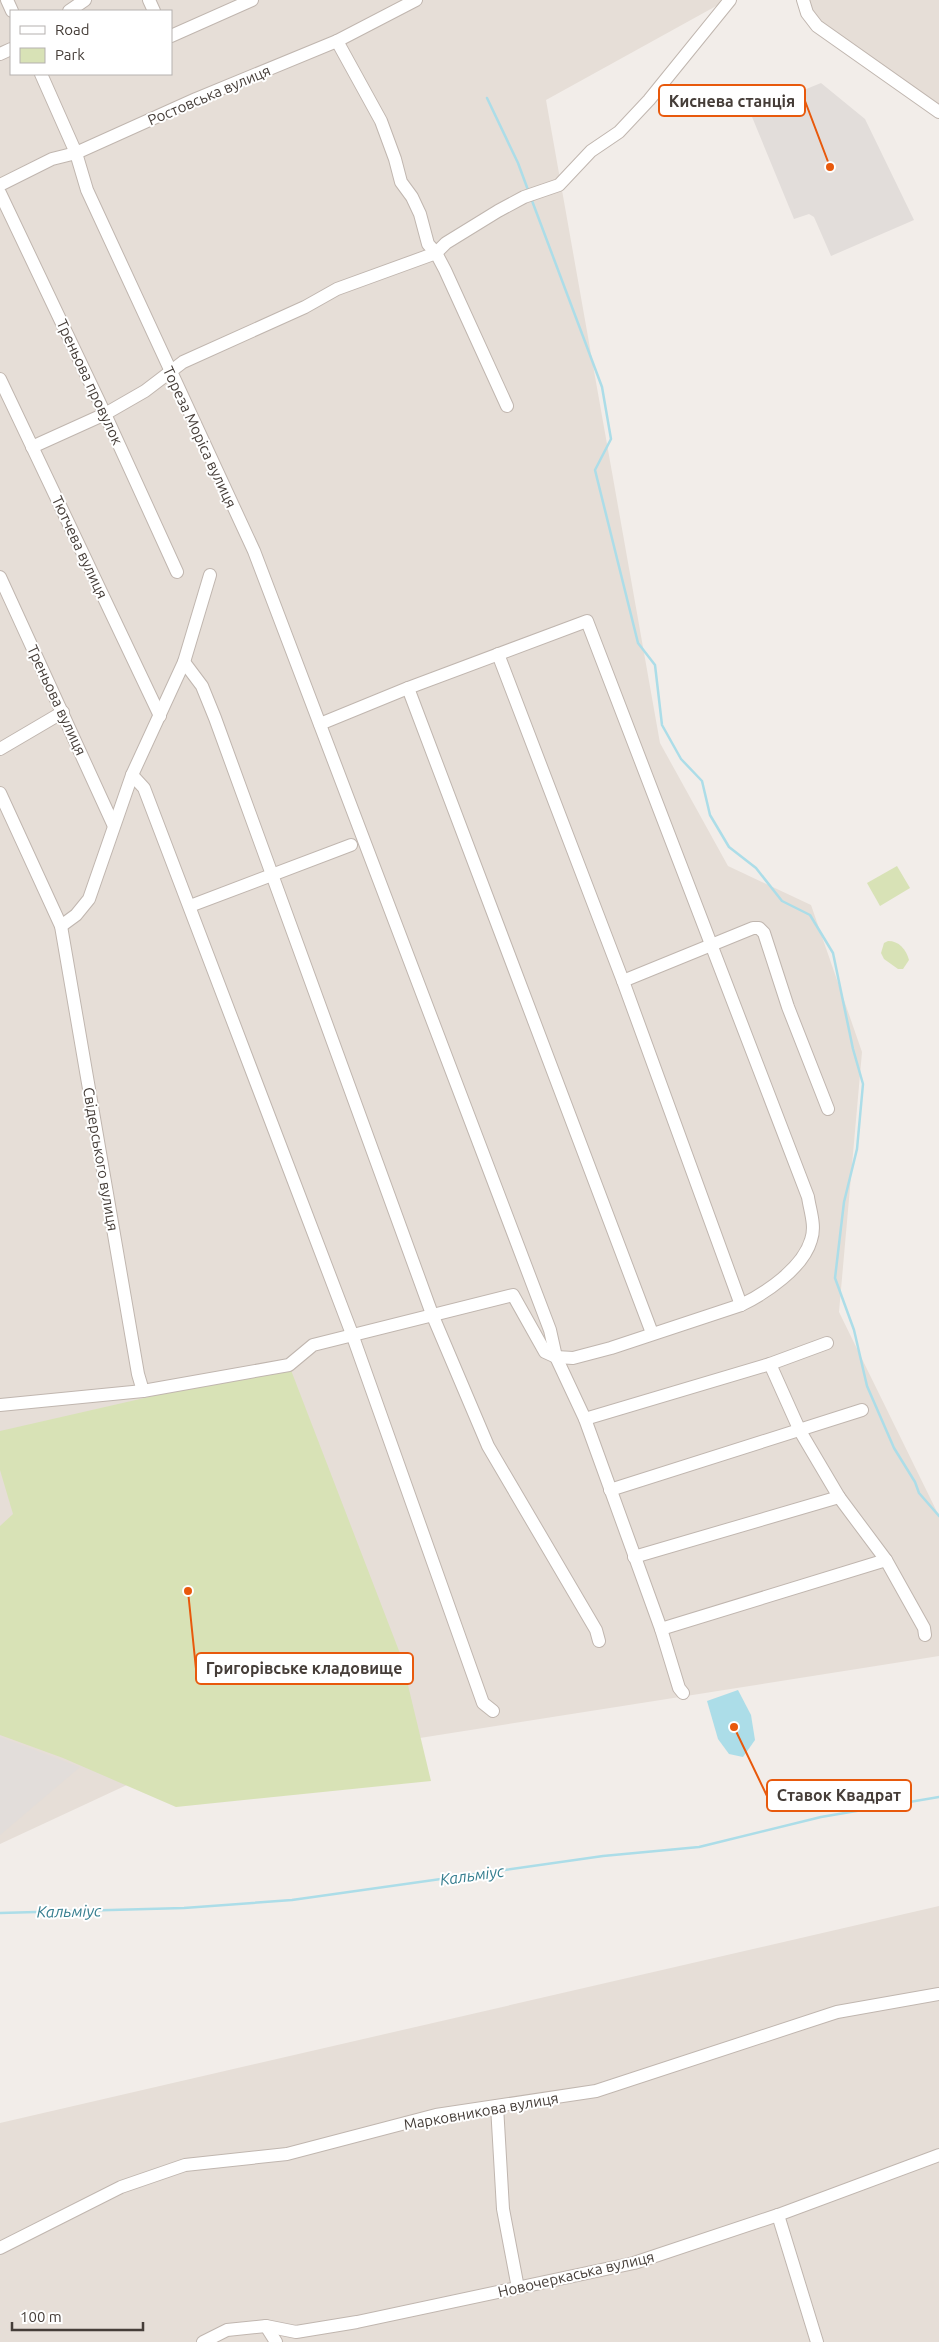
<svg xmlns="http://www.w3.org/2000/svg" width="939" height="2342" font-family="Ubuntu,sans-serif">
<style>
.residential{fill:#e6ded7;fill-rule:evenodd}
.industrial{fill:#e2ddda}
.green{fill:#d8e2b6}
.water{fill:#acdde8}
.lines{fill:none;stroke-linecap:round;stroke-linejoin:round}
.stream{stroke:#acdde8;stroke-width:2.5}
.minor-casing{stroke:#c0b6af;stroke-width:14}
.minor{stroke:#fff;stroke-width:12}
.labels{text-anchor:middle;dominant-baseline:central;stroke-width:4;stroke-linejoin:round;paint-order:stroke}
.street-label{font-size:15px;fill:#453d38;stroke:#fff}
.water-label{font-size:16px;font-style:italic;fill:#367e8f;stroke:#fff}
.leader{fill:none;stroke:#e8590c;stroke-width:2}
.callout-dot{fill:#e8590c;stroke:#fff;stroke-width:2}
.callout{fill:#fff;stroke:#e8590c;stroke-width:2}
.callout-label{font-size:16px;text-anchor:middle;font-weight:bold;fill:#453d38}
</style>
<rect width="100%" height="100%" fill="#f2ede9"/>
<g class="residential">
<path d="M0,0H727L546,100L660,743L728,866L811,905L862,1052L839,1312L939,1516V1656L129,1784L0,1844ZM11,11H171V74H11Z"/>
<polygon points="800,0 939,0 939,109 808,21"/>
<polygon points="939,1906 939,2342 0,2342 0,2123"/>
</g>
<g class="industrial">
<polygon points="821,83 865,119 914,220 831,256 814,217 809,214 794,219 750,112"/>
<polygon points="0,1737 80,1767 0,1835"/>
</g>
<g class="green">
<polygon points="897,866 910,888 880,906 867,883"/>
<path d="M888,941C899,941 906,949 909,960L903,969H898L884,959L881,953L884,943Z"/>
<polygon points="289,1365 401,1656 431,1781 176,1807 63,1758 0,1735 0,1526 13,1514 0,1470 0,1431"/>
</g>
<polygon class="water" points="738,1690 751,1715 755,1740 743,1757 729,1754 718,1739 707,1701"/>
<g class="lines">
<g class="stream">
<polyline points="487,98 518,163 528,190"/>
<polyline points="531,198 602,387 611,439 595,470 638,643 655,665 662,725 681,759 702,781 710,815 729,847 756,868 782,901 810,915 833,953 853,1049 863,1084 857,1149 844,1202 835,1278 854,1330 867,1386 894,1448 915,1482 919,1493 939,1516"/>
<polyline points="0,1913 184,1908 292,1900 603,1856 699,1847 821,1817 939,1797"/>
</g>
<g class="minor-casing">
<g id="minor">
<polyline points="7,0 12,11"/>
<polyline points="149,0 154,11"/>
<polyline points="803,0 807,13 817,26 939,112"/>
<polyline points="69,11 85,0"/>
<polyline points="171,36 252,0"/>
<polyline points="337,41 381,121 395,159 401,182 412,197 420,214 428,244 436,253 445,270 507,406"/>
<polyline points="0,54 11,49"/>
<polyline points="41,74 76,153 87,190 254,551 550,1330 556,1357 585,1419 661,1629 679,1688 683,1693"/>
<polyline points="0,185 52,159 76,153 196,99 337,41 416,0"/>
<polyline points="0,193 105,414 177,572"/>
<polyline points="0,379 160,716"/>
<polyline points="32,447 105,414 145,391 183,362 305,307 337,289 436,253 446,243 498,211 524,197 559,185 591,151 619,132 649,100 730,0"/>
<polyline points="0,577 113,824"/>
<polyline points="498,654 623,981 741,1305"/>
<polyline points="184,662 202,686 215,718 432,1314 488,1446 596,1630 599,1641"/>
<polyline points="408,688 652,1333"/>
<polyline points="0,749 63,712"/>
<polyline points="132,775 144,788 352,1334 483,1703 493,1711"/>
<polyline points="0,793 61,926 138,1374 143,1391"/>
<polyline points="190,906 351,845"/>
<polyline points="61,926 76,915 89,899 132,775 184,662 210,575"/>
<polyline points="623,981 753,928 759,928 764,933 788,1007 828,1109"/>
<polyline points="770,1364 800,1431 839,1497 886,1560 924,1628 925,1635"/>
<path d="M0,1405L143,1391L289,1365L313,1345L513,1295L545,1352L556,1357L573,1358L611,1348L741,1305C766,1293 803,1268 811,1240C816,1226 810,1211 808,1197L587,621L408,688L320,724"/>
<polyline points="585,1419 770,1364 827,1343"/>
<polyline points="610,1490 862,1410"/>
<polyline points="634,1557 839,1497"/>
<polyline points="661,1629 886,1560"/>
<polyline points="497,2106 503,2209 518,2288"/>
<polyline points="778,2215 817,2342"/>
<polyline points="0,2248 121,2187 185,2165 287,2154 436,2115 596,2091 837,2012 939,1994"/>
<polyline points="266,2326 276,2342"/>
<polyline points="203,2342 227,2330 266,2326 296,2332 357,2322 634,2263 778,2215 939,2155"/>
</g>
</g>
<use href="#minor" class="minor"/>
</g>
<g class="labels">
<g class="street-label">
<text transform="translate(209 95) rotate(-23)">Ростовська вулиця</text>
<text transform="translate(90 382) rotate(65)">Треньова провулок</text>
<text transform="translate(200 437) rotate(65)">Тореза Моріса вулиця</text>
<text transform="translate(80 547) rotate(65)">Тютчева вулиця</text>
<text transform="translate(57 700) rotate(65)">Треньова вулиця</text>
<text transform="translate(101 1159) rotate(80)">Свiдерського вулиця</text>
<text transform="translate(481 2111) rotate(-10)">Марковникова вулиця</text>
<text transform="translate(576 2274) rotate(-13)">Новочеркаська вулиця</text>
</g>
<g class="water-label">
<text transform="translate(472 1875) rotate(-8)">Кальміус</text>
<text transform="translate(69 1911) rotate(-1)">Кальміус</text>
</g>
</g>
<path class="leader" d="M830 167L805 101M188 1591L196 1669M734 1727L767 1796"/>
<g class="callout-dot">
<circle cx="830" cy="167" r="5"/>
<circle cx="188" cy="1591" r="5"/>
<circle cx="734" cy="1727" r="5"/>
</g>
<g class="callout">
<rect x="659" y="85" width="146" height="31" rx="5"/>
<rect x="196" y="1653" width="217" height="31" rx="5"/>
<rect x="767" y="1780" width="144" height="31" rx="5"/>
</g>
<g class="callout-label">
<text x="732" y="107">Киснева станція</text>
<text x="304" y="1674">Григорівське кладовище</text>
<text x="839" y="1801">Ставок Квадрат</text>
</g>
<rect x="10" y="10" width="162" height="65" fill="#ffffff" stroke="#b5b1af"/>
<rect x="20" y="26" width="25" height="8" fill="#ffffff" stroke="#b5b1af"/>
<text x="55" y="35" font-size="15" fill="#453d38">Road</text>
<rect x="20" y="48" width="25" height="15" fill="#d8e2b6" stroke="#b5b1af"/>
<text x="55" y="60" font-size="15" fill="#453d38">Park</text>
<path d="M12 2322v8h131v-8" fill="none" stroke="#453d38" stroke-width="2.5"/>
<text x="20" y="2322" font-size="15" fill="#453d38" stroke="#ffffff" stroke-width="4" paint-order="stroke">100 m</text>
</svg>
